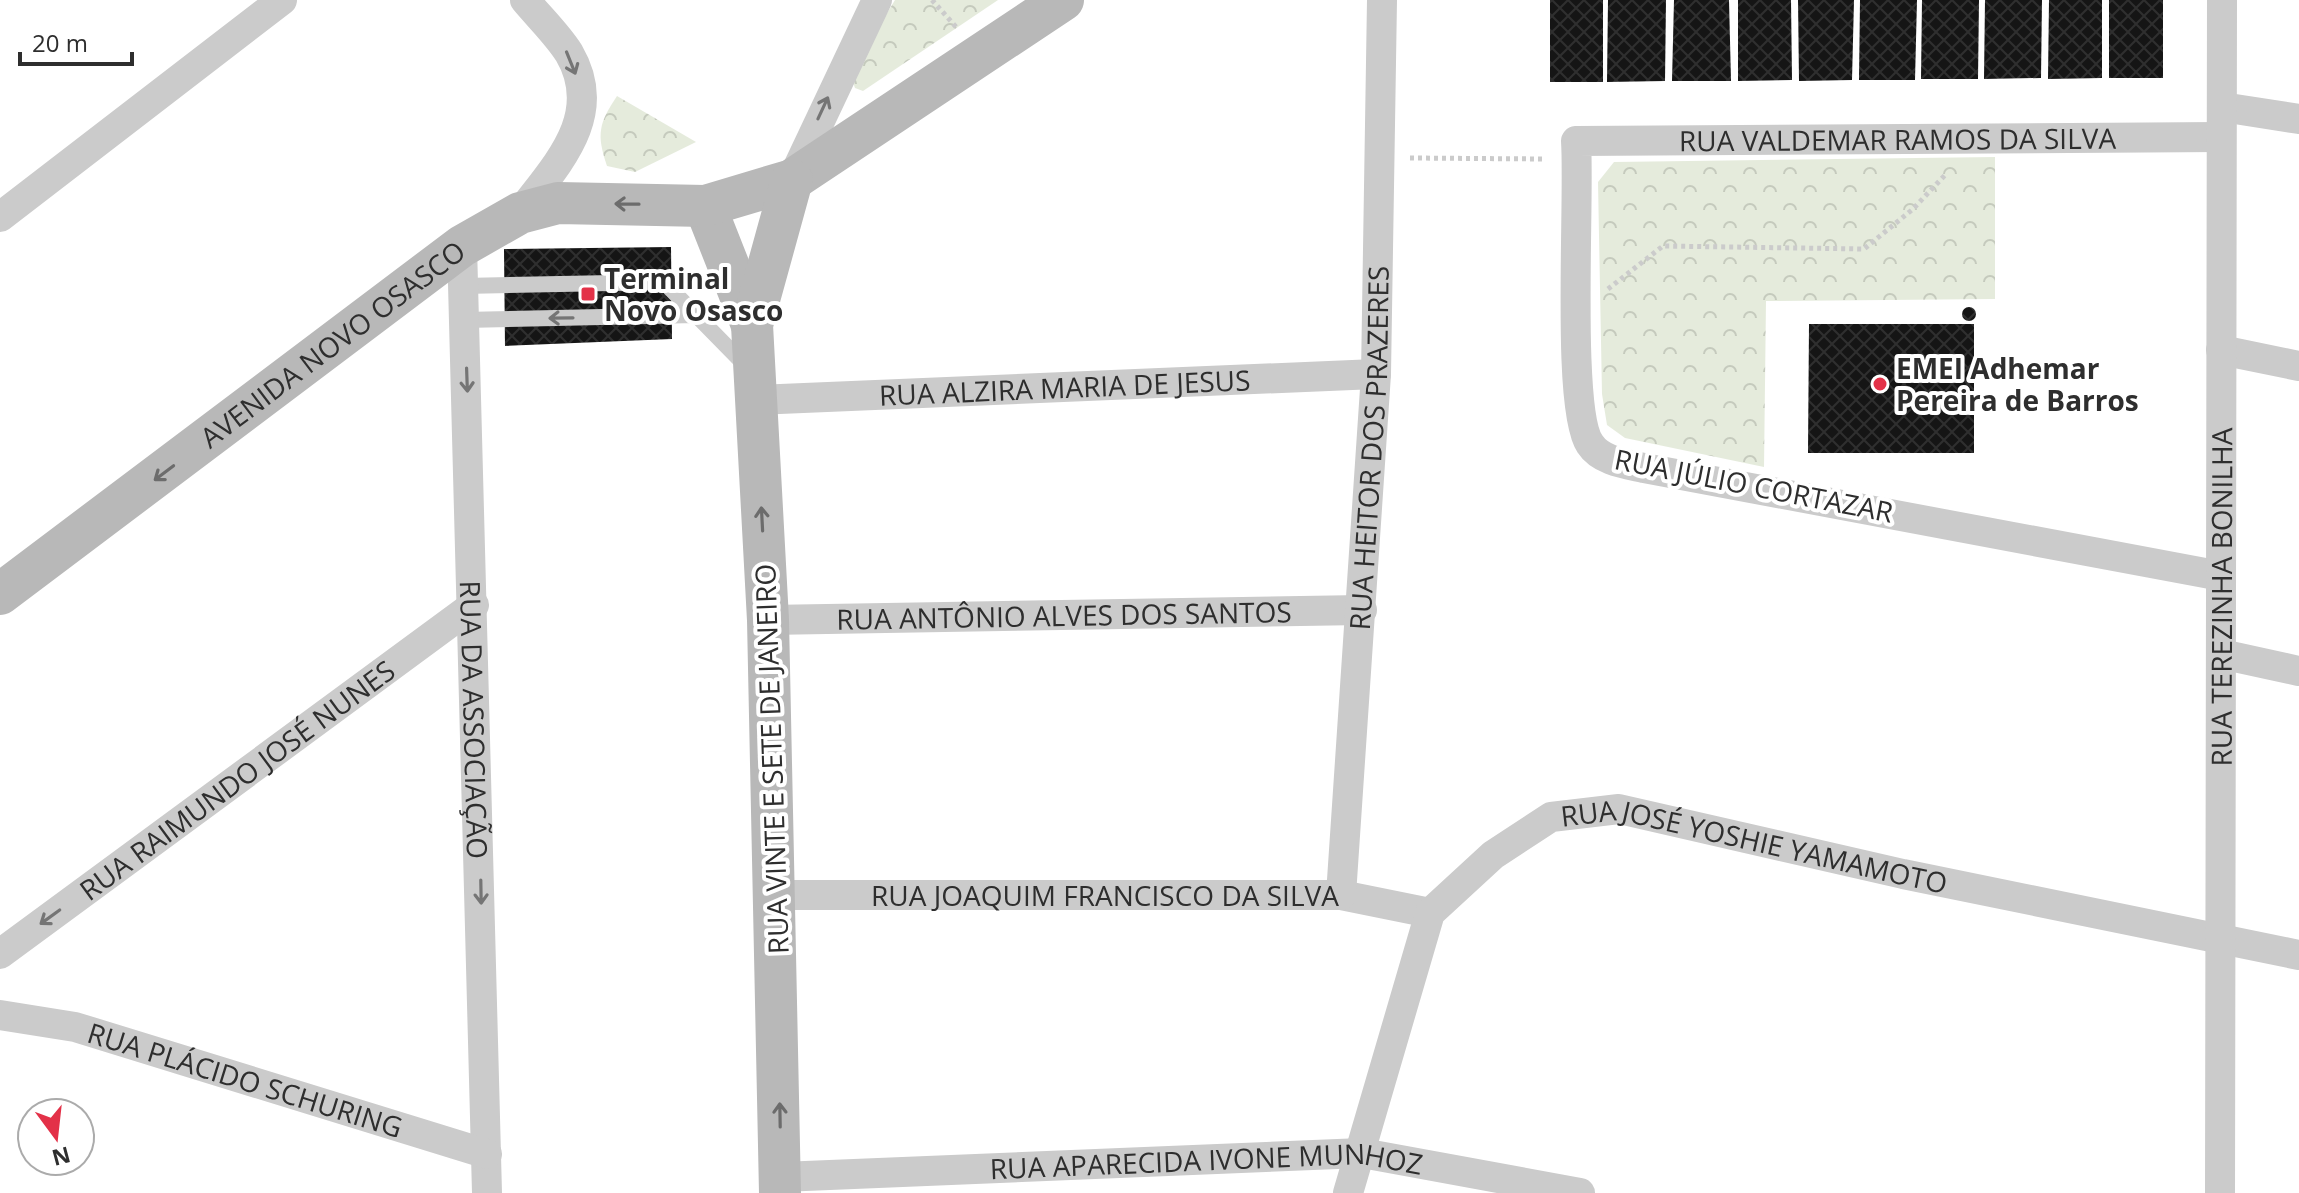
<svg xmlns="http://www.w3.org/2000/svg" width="2299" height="1193" font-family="'Open Sans',sans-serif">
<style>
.park{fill:url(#park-crowns)}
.building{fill:url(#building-cross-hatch)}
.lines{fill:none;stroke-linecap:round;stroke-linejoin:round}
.path{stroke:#cbcbcb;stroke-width:5;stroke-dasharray:4 4;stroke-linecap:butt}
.service{stroke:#cbcbcb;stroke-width:16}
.minor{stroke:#cbcbcb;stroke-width:30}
.secondary{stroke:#b8b8b8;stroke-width:42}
.oneway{stroke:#757575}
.oneway2{stroke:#6c6c6c}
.poi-dot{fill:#e33148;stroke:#fff;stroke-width:3}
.labels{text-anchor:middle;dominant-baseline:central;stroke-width:8;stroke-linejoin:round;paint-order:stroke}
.street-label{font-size:28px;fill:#2e2e2e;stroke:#fff}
.poi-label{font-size:28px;font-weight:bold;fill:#2e2e2e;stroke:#fff;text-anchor:start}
</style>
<defs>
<pattern id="park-crowns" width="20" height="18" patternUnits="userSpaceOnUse" patternTransform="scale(2)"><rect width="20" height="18" fill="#e5ebdc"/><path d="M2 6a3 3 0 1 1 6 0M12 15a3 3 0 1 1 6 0" fill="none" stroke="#c5cabd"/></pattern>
<pattern id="building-cross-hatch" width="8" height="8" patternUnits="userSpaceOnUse" patternTransform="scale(2)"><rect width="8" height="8" fill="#151515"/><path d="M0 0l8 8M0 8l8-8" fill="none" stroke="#2f2f2f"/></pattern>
</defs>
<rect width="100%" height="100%" fill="#fff"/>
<g class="park">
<polygon points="895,0 998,0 863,91 855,88 850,74"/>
<path d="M617,96L696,142L635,172L607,166C596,134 599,123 617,96Z"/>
<polygon points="1995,157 1995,299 1766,301 1764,467 1625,438 1607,425 1602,394 1598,182 1614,162"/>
</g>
<g class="building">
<rect x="1550" y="0" width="53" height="82"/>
<polygon points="1608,0 1666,0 1665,81 1607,82"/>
<polygon points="1674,0 1729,0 1731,81 1672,81"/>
<polygon points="1738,0 1791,0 1792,80 1738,81"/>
<polygon points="1798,0 1854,0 1852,80 1799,81"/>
<polygon points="1860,0 1917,0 1915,80 1859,80"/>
<polygon points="1922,0 1979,0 1978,79 1921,79"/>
<polygon points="1985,0 2042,0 2041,78 1984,79"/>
<polygon points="2049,0 2102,0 2102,78 2048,79"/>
<rect x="2109" y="0" width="54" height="78"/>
<polygon points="671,247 672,339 505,346 504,249"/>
<circle cx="1969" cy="314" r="7"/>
<polygon points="1809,324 1974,324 1974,453 1808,453"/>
</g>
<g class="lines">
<g class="path">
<polyline points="932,0 956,27"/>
<polyline points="1410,158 1544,159"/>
<polyline points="1608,289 1663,246 1864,249 1913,209 1946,174"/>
</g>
<g class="service">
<polyline points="463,286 664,282 696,315"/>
<polyline points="464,320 696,315 747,367"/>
</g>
<g class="minor">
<polyline points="2222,107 2299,119"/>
<polyline points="792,180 877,0"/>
<path d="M520,213C556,165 606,116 569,53C557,34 539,17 525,0"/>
<polyline points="0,217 282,0"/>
<path id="s1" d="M462,246L487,1193"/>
<polyline points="2221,350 2299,366"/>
<path id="s2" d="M755,400L1376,374"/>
<path id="s3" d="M2221,576L1644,468C1626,464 1601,461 1590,444C1566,410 1580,197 1576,141L2221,137"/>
<path id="s4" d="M768,620L1362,610"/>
<polyline points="2221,654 2299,671"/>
<path id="s5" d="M777,895H1341L1430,913"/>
<path id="s6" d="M1341,895L1376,374L1382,0"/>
<path id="s7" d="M0,954L474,605"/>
<path id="s8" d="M0,1015L75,1027L487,1154"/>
<path id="s9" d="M781,1177L1362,1153L1580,1193"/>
<path id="s10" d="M1348,1193L1430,913L1493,855L1551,817L1619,809L1903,874L2299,955"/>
<path id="s11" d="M2220,1193L2222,0"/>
</g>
<g class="secondary">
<polyline points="705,206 752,325"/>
<path id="s12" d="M0,594L462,246L520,213L558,203L705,206L792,180L1063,0"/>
<polyline points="780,1193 768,620 752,325 792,180"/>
</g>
</g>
<defs><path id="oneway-shaft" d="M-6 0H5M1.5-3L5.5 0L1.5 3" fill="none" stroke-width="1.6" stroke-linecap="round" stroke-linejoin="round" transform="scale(2)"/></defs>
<g class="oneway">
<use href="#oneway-shaft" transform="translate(571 63) rotate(68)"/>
<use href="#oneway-shaft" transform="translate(823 108) rotate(-65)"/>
<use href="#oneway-shaft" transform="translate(561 318) rotate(179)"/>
<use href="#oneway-shaft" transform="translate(467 380) rotate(88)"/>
<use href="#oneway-shaft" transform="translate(481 892) rotate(89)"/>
<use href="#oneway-shaft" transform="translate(50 917) rotate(144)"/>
</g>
<g class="oneway2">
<use href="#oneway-shaft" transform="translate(627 204) rotate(-179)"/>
<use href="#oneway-shaft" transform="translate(164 473) rotate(143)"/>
<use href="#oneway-shaft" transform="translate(762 519) rotate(-93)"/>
<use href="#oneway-shaft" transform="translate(780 1115) rotate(-91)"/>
</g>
<g class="poi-dot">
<rect x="580" y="286" width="16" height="16" rx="4"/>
<circle cx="1880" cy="384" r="8"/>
</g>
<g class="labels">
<g class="street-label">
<text stroke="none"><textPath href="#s3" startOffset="1274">RUA VALDEMAR RAMOS DA SILVA</textPath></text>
<text stroke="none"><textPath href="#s12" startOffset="416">AVENIDA NOVO OSASCO</textPath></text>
<text stroke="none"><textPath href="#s2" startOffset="310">RUA ALZIRA MARIA DE JESUS</textPath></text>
<text stroke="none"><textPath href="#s6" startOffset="448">RUA HEITOR DOS PRAZERES</textPath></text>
<text transform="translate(1754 485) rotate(11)">RUA JÚLIO CORTAZAR</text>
<text stroke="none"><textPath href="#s11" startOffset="596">RUA TEREZINHA BONILHA</textPath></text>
<text stroke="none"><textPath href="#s4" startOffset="296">RUA ANTÔNIO ALVES DOS SANTOS</textPath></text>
<text stroke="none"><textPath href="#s1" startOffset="474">RUA DA ASSOCIAÇÃO</textPath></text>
<text transform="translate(771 759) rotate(-92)">RUA VINTE E SETE DE JANEIRO</text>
<text stroke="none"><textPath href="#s7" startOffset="294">RUA RAIMUNDO JOSÉ NUNES</textPath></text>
<text stroke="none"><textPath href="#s10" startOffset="654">RUA JOSÉ YOSHIE YAMAMOTO</textPath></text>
<text stroke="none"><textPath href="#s5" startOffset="328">RUA JOAQUIM FRANCISCO DA SILVA</textPath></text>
<text stroke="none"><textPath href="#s8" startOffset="254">RUA PLÁCIDO SCHURING</textPath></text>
<text stroke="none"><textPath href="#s9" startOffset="426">RUA APARECIDA IVONE MUNHOZ</textPath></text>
</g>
<g class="poi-label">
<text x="604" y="278">Terminal<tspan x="604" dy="32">Novo Osasco</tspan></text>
<text x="1896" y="368">EMEI Adhemar<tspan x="1896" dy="32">Pereira de Barros</tspan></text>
</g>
</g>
<g transform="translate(56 1137) rotate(165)"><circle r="38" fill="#ffffff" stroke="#ababab" stroke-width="2"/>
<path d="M0-6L14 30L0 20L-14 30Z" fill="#e33148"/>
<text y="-12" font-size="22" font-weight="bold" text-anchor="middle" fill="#2e2e2e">N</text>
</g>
<path d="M20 52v12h112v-12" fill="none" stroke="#2e2e2e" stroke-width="4"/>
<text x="32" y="52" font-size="24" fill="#2e2e2e" stroke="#ffffff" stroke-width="6" paint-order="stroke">20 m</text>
</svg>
